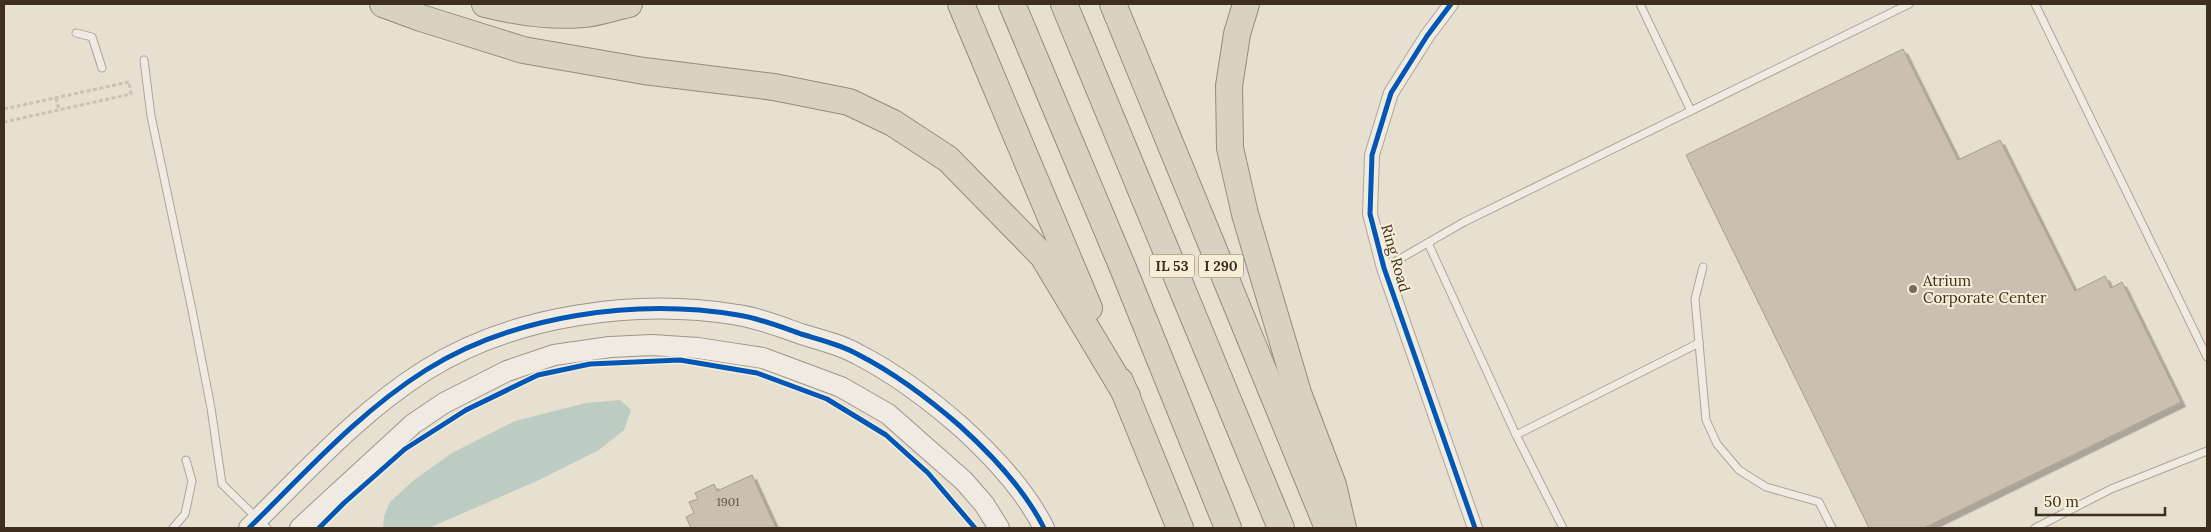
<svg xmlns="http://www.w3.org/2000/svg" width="2211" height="532" font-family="Lora,serif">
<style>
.water{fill:#bcccc2}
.building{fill:#cbbfb2;stroke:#a89c90;filter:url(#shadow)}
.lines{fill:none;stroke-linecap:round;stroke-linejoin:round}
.lane-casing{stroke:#ada599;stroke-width:9}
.street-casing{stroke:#ada599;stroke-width:16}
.secondary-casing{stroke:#9c958a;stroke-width:22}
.highway-casing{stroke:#928b80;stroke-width:28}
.path{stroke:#c8c2b9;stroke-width:3;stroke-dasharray:4 2.5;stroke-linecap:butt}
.lane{stroke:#efebe3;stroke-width:7}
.street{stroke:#efebe3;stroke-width:14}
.secondary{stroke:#efebe3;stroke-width:20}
.highway{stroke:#dad1c2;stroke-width:26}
.cycleway-casing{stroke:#f7eed8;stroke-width:8}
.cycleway{stroke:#0057b8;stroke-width:5}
.poi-dot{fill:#786c5e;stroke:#f7eed8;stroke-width:2}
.labels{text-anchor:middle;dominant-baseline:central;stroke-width:4;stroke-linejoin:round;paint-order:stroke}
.number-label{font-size:12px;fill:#605244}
.shield{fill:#f7eed8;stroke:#756857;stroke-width:1}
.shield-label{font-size:14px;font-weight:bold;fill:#3d2e20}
.street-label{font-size:15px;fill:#3d2e20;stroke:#f7eed8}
.poi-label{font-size:15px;fill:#3d2e20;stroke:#f7eed8;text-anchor:start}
</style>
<defs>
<filter id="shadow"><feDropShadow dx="4.5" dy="4.5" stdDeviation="0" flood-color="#0004"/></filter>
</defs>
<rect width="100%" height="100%" fill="#e7e0d1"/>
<polygon class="water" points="620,400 631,410 624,430 599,450 539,480 429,528 383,528 384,516 390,502 414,480 452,453 515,421 586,403"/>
<g class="building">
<polygon points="1903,49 1958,160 2000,140 2075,291 2105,276 2111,288 2122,282 2181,402 1924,528 1869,528 1686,155"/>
<polygon points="752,475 776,528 691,528 686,517 694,513 689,502 698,499 695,493 714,484 717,491"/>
</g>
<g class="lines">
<g class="lane-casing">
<g id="lane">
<polyline points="1640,4 1691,111"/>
<polyline points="2035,4 2207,357"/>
<polyline points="76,33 92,37 102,68"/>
<polyline points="144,60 151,116 192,310 211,408 222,484 267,528"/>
<polyline points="1428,243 1516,435 1563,528"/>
<polyline points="1384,268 1464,222 1909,4"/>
<polyline points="1699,343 1695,299 1703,267"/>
<polyline points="1516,435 1699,343 1706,420 1717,444 1739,470 1766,487 1819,502 1832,528"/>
<polyline points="173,528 185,514 192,481 186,460"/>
<polyline points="2035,528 2111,489 2207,451"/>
</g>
</g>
<g class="street-casing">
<polyline id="street" points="1451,4 1427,36 1391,93 1372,155 1370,214 1384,268 1475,528"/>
</g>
<g class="secondary-casing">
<g id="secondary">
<path d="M249,528C305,473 359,412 426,370C514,315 636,298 738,315C759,318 781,327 801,334C821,340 842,345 859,355C896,374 929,399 960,426C992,455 1025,490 1044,528"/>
<polyline points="300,528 413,424 444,403 507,371 554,355 610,347 652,345 698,348 763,358 841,387 888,414 964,481 984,504 999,528"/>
</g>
</g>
<g class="highway-casing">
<g id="highway">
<polyline points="383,4 421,18 523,50 644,71 774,87 849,102 893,123 948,159 1043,256 1127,396"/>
<path d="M485,4C517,12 549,17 583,14C598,13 614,7 629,4"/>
<polyline points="961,4 1089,308"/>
<polyline points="1012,4 1123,268 1228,528"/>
<polyline points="1064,4 1281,528"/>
<polyline points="1113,4 1328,528"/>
<polyline points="1246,4 1237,34 1229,86 1230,148 1245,214 1298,393 1333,485 1343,528"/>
<polyline points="1120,381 1180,528"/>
</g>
</g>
<g class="path">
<polyline points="56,98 59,110"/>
<polyline points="4,109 129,82 131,94 4,122"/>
</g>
<use href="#lane" class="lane"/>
<use href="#street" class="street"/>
<use href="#secondary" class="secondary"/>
<use href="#highway" class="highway"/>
<g class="cycleway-casing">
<g id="cycleway">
<polyline points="1451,4 1427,36 1391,93 1372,155 1370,214 1384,268 1475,528"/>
<path d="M249,528C305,473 359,412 426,370C514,315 636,298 738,315C759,318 781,327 801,334C821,340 842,345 859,355C896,374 929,399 960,426C992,455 1025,490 1044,528"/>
<polyline points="319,528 344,503 405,449 466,410 538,375 590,364 680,360 757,373 827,399 886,435 928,473 975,528"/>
</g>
</g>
<use href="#cycleway" class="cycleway"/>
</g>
<circle class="poi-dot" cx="1913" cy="289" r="5"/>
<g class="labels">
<g class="number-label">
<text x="728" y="501">1901</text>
</g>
<g class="shield">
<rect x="1149.5" y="254.5" width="45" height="23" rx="4"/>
<rect x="1198.5" y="254.5" width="45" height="23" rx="4"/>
</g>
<g class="shield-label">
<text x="1172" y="266">IL 53</text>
<text x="1221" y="266">I 290</text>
</g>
<g class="street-label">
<text transform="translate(1396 258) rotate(74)">Ring Road</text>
</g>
<g class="poi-label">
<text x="1923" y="280">Atrium<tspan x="1923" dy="17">Corporate Center</tspan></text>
</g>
</g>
<rect width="2211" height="532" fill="none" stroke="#3d2e20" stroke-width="10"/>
<path d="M2036 507v8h129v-8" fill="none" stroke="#3d2e20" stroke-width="2.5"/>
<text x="2044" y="507" font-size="15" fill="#3d2e20" stroke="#f7eed8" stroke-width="4" paint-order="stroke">50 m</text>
</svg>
